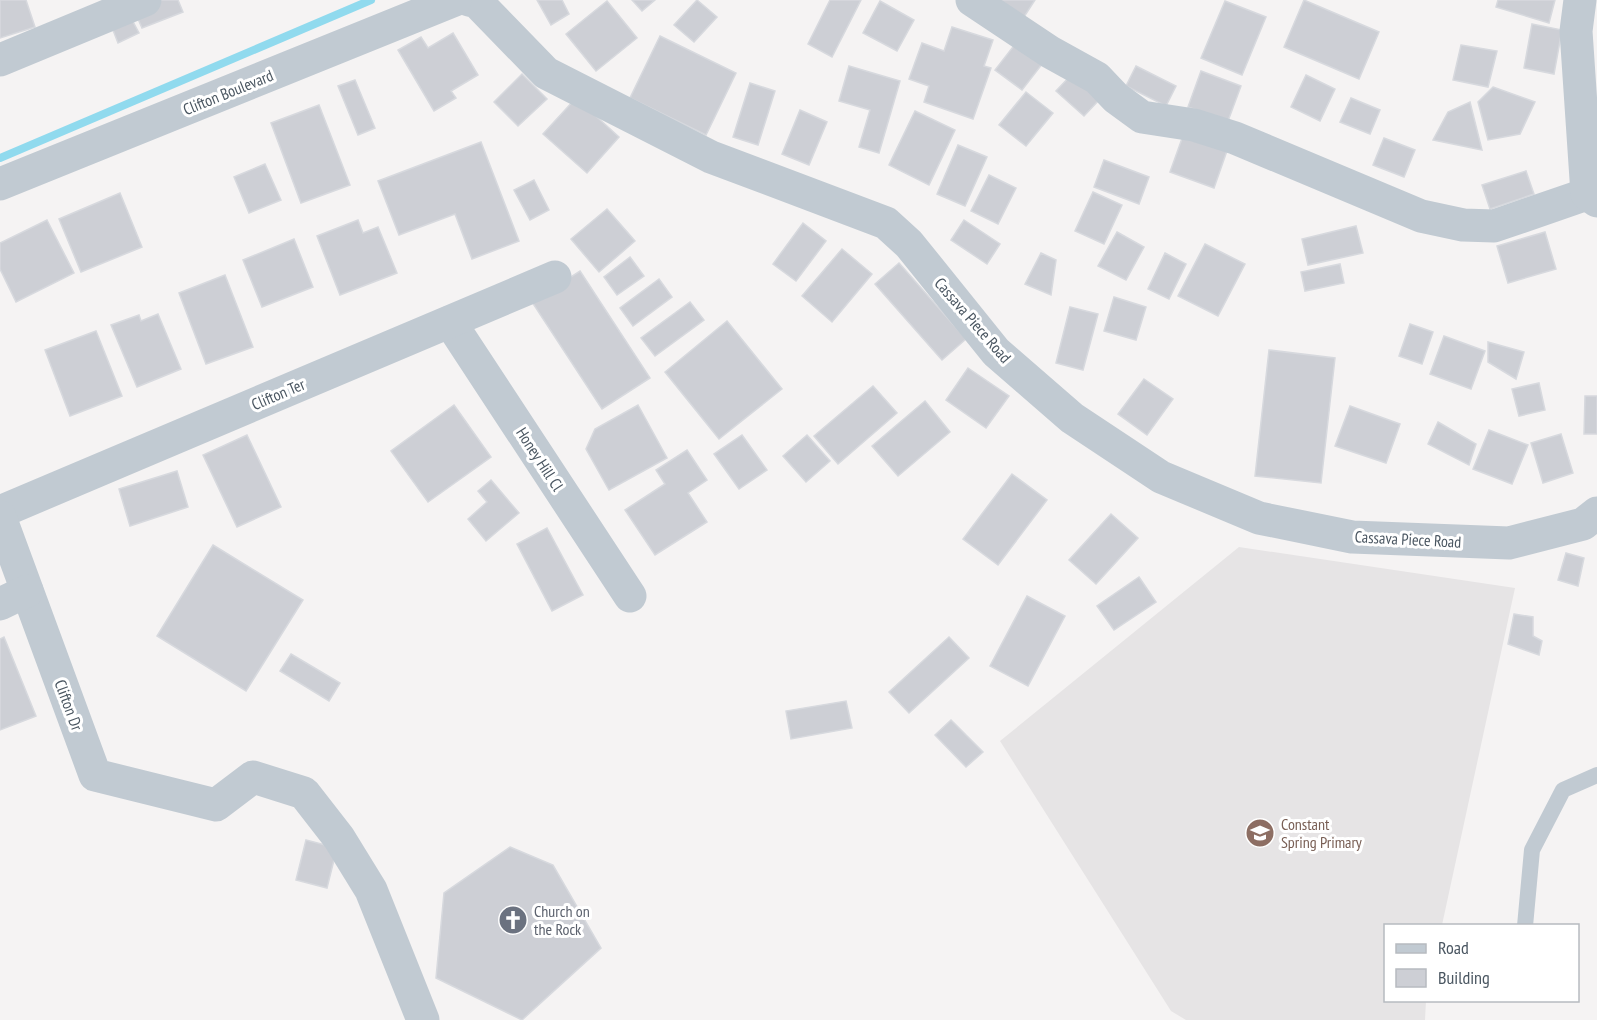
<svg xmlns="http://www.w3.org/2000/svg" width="1597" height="1020" font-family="'PT Sans Narrow',sans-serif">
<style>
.education{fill:#e6e4e5}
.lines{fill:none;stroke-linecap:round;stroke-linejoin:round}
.stream{stroke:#90daee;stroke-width:8}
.building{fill:#cdcfd5;stroke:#d7d9de;stroke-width:1.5}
.lane{stroke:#c1cad2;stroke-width:16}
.street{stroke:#c1cad2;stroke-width:33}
.labels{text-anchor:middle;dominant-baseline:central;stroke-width:6;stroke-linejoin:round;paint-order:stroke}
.street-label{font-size:16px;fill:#4a5661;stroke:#fff}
.education-label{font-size:16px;fill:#785e54;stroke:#fff;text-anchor:start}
.worship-label{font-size:16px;fill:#5b616d;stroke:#fff;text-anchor:start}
</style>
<rect width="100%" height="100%" fill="#f5f3f3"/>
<polygon class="education" points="1239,547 1515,588 1442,925 1386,926 1386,1000 1426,1001 1425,1020 1186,1020 1171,1011 1000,741"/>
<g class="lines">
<polyline class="stream" points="0,158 371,0"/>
</g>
<g class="building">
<polygon points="0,0 26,0 35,27 0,38"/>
<polygon points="162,0 178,0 183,12 142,28 135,12"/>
<polygon points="537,0 562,0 569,14 551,25"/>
<polygon points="632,0 655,0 642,11"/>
<polygon points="697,0 717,17 694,42 674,25"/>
<polygon points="830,0 861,0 832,57 808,44"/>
<polygon points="999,0 1035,0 1024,17"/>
<polygon points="1304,0 1379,32 1359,79 1284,47"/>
<polygon points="1498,0 1555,0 1549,23 1496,7"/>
<polygon points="607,1 637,38 596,71 566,34"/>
<polygon points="880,1 914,20 897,51 863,33"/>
<polygon points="1225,1 1266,17 1242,75 1201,58"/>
<polygon points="130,16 139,33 118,43 111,25"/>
<polygon points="1532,24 1562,30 1554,74 1524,68"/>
<polygon points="952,27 993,40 984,66 991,68 973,119 924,102 929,86 909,79 922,43 944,51"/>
<polygon points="453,33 478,75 451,91 456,98 434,111 398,50 421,37 428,48"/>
<polygon points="660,36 736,73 706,135 630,98"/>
<polygon points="1016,43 1043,63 1022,90 995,70"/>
<polygon points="1461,45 1497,51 1488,87 1453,80"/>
<polygon points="849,66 900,81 879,153 859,147 870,110 839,101"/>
<polygon points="1136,66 1176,86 1166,106 1126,86"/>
<polygon points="1201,71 1241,86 1228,121 1188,107"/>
<polygon points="1073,73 1100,99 1084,116 1056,91"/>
<polygon points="522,74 547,99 518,126 494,102"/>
<polygon points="1306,75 1335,89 1320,121 1291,107"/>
<polygon points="355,80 375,128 358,135 338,86"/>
<polygon points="750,83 775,91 758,145 733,137"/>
<polygon points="1493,87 1535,102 1520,134 1488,140 1478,102"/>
<polygon points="1026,92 1053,113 1026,146 999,125"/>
<polygon points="576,98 619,137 587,173 543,134"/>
<polygon points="1351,98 1380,110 1370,134 1340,122"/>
<polygon points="1470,102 1482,150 1433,140 1448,112"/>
<polygon points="319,105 350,185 301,203 271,123"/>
<polygon points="800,110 827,122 809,165 782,154"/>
<polygon points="915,111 955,130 929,185 889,165"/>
<polygon points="1184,133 1228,148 1214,188 1170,172"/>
<polygon points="1384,138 1415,150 1404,177 1373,165"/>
<polygon points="481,142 519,241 472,259 455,214 399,235 378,181"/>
<polygon points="958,145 987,157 965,206 937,194"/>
<polygon points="1104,160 1149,177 1139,204 1094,187"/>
<polygon points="265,164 281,200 249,213 234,177"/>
<polygon points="1526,171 1534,194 1490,209 1482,185"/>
<polygon points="989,175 1016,188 998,224 971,211"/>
<polygon points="534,180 549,210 530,220 514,190"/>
<polygon points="1093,192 1122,205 1104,244 1075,231"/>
<polygon points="120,193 142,247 81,272 59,219"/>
<polygon points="607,209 635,241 599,272 571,239"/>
<polygon points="47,220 74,273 16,302 0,269 0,243"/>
<polygon points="358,220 363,233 378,227 397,273 340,295 317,236"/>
<polygon points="964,220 1000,244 987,264 951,240"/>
<polygon points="803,223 826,241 796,281 773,264"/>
<polygon points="1356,226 1363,253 1308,265 1302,239"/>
<polygon points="1117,232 1144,247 1126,280 1098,266"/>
<polygon points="1545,232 1556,269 1508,283 1497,246"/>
<polygon points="294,239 313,287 262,307 243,260"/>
<polygon points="1205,244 1245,264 1218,316 1178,296"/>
<polygon points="842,249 872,274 832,322 802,296"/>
<polygon points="1041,253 1056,260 1051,295 1025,284"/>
<polygon points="1165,253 1186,264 1169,299 1148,289"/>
<polygon points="630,257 644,276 617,295 604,277"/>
<polygon points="899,263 966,339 942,360 875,284"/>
<polygon points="1340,264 1344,283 1305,291 1301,272"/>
<polygon points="580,271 650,378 602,409 532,302"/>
<polygon points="225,275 253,347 206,364 179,293"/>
<polygon points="659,279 672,297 633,326 620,308"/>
<polygon points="1114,297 1146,307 1136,340 1104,331"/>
<polygon points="690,302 704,320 655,356 641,338"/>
<polygon points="1070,307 1098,314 1083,370 1056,363"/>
<polygon points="158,314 181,369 137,387 111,325 139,315 141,321"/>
<polygon points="727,321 782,389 719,439 665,372"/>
<polygon points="1410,324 1433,332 1422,364 1399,356"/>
<polygon points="96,331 122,396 70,416 45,350"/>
<polygon points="1444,336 1485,351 1471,389 1430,374"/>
<polygon points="1488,342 1524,352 1516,379 1488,362"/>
<polygon points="1269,350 1335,358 1321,483 1255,476"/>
<polygon points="968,368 1009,396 986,428 946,400"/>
<polygon points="1144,379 1173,399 1147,435 1118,414"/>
<polygon points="1539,383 1545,410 1519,416 1512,389"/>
<polygon points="873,386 897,413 838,464 814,436"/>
<polygon points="1585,396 1597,396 1597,434 1584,434"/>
<polygon points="925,401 950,432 898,476 872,446"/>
<polygon points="454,405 491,457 428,502 391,451"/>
<polygon points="638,405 667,458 609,490 586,449 595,429"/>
<polygon points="1350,406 1400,424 1386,463 1335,446"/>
<polygon points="1438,422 1476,444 1469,465 1428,444"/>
<polygon points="1489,430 1528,445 1512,484 1473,469"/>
<polygon points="1561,434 1573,473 1543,483 1531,443"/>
<polygon points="247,435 281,507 237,527 203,455"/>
<polygon points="742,435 767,470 739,489 714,454"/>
<polygon points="807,435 830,461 806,482 783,456"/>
<polygon points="687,450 707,480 688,493 707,522 655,555 625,510 665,484 656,470"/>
<polygon points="177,471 188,507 130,526 119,489"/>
<polygon points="1012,474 1047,500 998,565 963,539"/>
<polygon points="491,480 519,513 486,541 468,519 487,502 478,491"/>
<polygon points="1111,514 1138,538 1096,584 1069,560"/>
<polygon points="547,528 583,595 552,611 517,544"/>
<polygon points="213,545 303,600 246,691 157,636"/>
<polygon points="1566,553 1584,558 1578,586 1558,580"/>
<polygon points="1139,577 1156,602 1114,630 1097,606"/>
<polygon points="1027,596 1065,616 1028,686 990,666"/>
<polygon points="1514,614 1533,617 1533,636 1542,641 1539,655 1508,644"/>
<polygon points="4,637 36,716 0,730 0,639"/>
<polygon points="949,637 969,658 909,713 889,692"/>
<polygon points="291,654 340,683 329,701 280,671"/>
<polygon points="846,701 852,728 791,739 786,711"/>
<polygon points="951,720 983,752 966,767 935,735"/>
<polygon points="306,840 337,848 327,888 296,880"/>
<polygon points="510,847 553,865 601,948 522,1020 436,978 444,893"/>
</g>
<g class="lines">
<polyline class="lane" points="1525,926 1532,850 1563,790 1597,775"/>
<g class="street">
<polyline points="469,0 477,2 546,73 711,157 886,223 909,244 996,352 1072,418 1161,477 1259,518 1352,537 1509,543 1583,524 1597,513"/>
<polyline points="972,0 1050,52 1097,78 1116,98 1142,117 1194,125 1235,138 1421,216 1463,225 1494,226 1587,194"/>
<polyline points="1580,0 1576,31 1587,194 1597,201"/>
<polyline points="0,60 145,0"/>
<polyline points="0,184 455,0"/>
<polyline points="450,322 630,596"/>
<polyline points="0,512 555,277"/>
<polyline points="0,517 95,775 216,805 253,777 304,793 339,838 371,890 423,1020"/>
<polyline points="0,604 27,591"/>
</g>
</g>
<defs>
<g id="school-disc" transform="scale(1.5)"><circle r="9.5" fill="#8d6e63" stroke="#fff"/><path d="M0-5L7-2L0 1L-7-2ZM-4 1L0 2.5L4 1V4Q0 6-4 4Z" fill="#fff"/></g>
<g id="church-disc" transform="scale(1.5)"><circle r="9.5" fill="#6b7280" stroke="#fff"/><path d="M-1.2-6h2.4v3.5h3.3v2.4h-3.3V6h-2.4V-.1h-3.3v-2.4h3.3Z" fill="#fff"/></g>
</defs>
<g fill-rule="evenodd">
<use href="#school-disc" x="1260" y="833"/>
<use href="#church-disc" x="513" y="920"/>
</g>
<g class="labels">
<g class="street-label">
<text transform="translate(228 92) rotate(-22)">Clifton Boulevard</text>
<text transform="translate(973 320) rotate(49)">Cassava Piece Road</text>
<text transform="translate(278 394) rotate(-23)">Clifton Ter</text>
<text transform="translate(540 459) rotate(57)">Honey Hill Cl</text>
<text transform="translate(1408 539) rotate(3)">Cassava Piece Road</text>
<text transform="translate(69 705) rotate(70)">Clifton Dr</text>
</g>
<g class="education-label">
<text x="1281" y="824">Constant<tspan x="1281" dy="18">Spring Primary</tspan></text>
</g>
<g class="worship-label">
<text x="534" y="911">Church on<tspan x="534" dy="18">the Rock</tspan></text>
</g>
</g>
<rect x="1384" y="924" width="195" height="78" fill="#ffffff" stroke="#b7bbc0" stroke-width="1.5"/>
<rect x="1396" y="944" width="30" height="9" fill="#c1cad2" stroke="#b7bbc0" stroke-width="1.5"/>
<text x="1438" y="954" font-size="18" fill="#4a5661">Road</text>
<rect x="1396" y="969" width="30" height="18" fill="#cdcfd5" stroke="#b7bbc0" stroke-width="1.5"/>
<text x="1438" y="984" font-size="18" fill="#4a5661">Building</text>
</svg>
